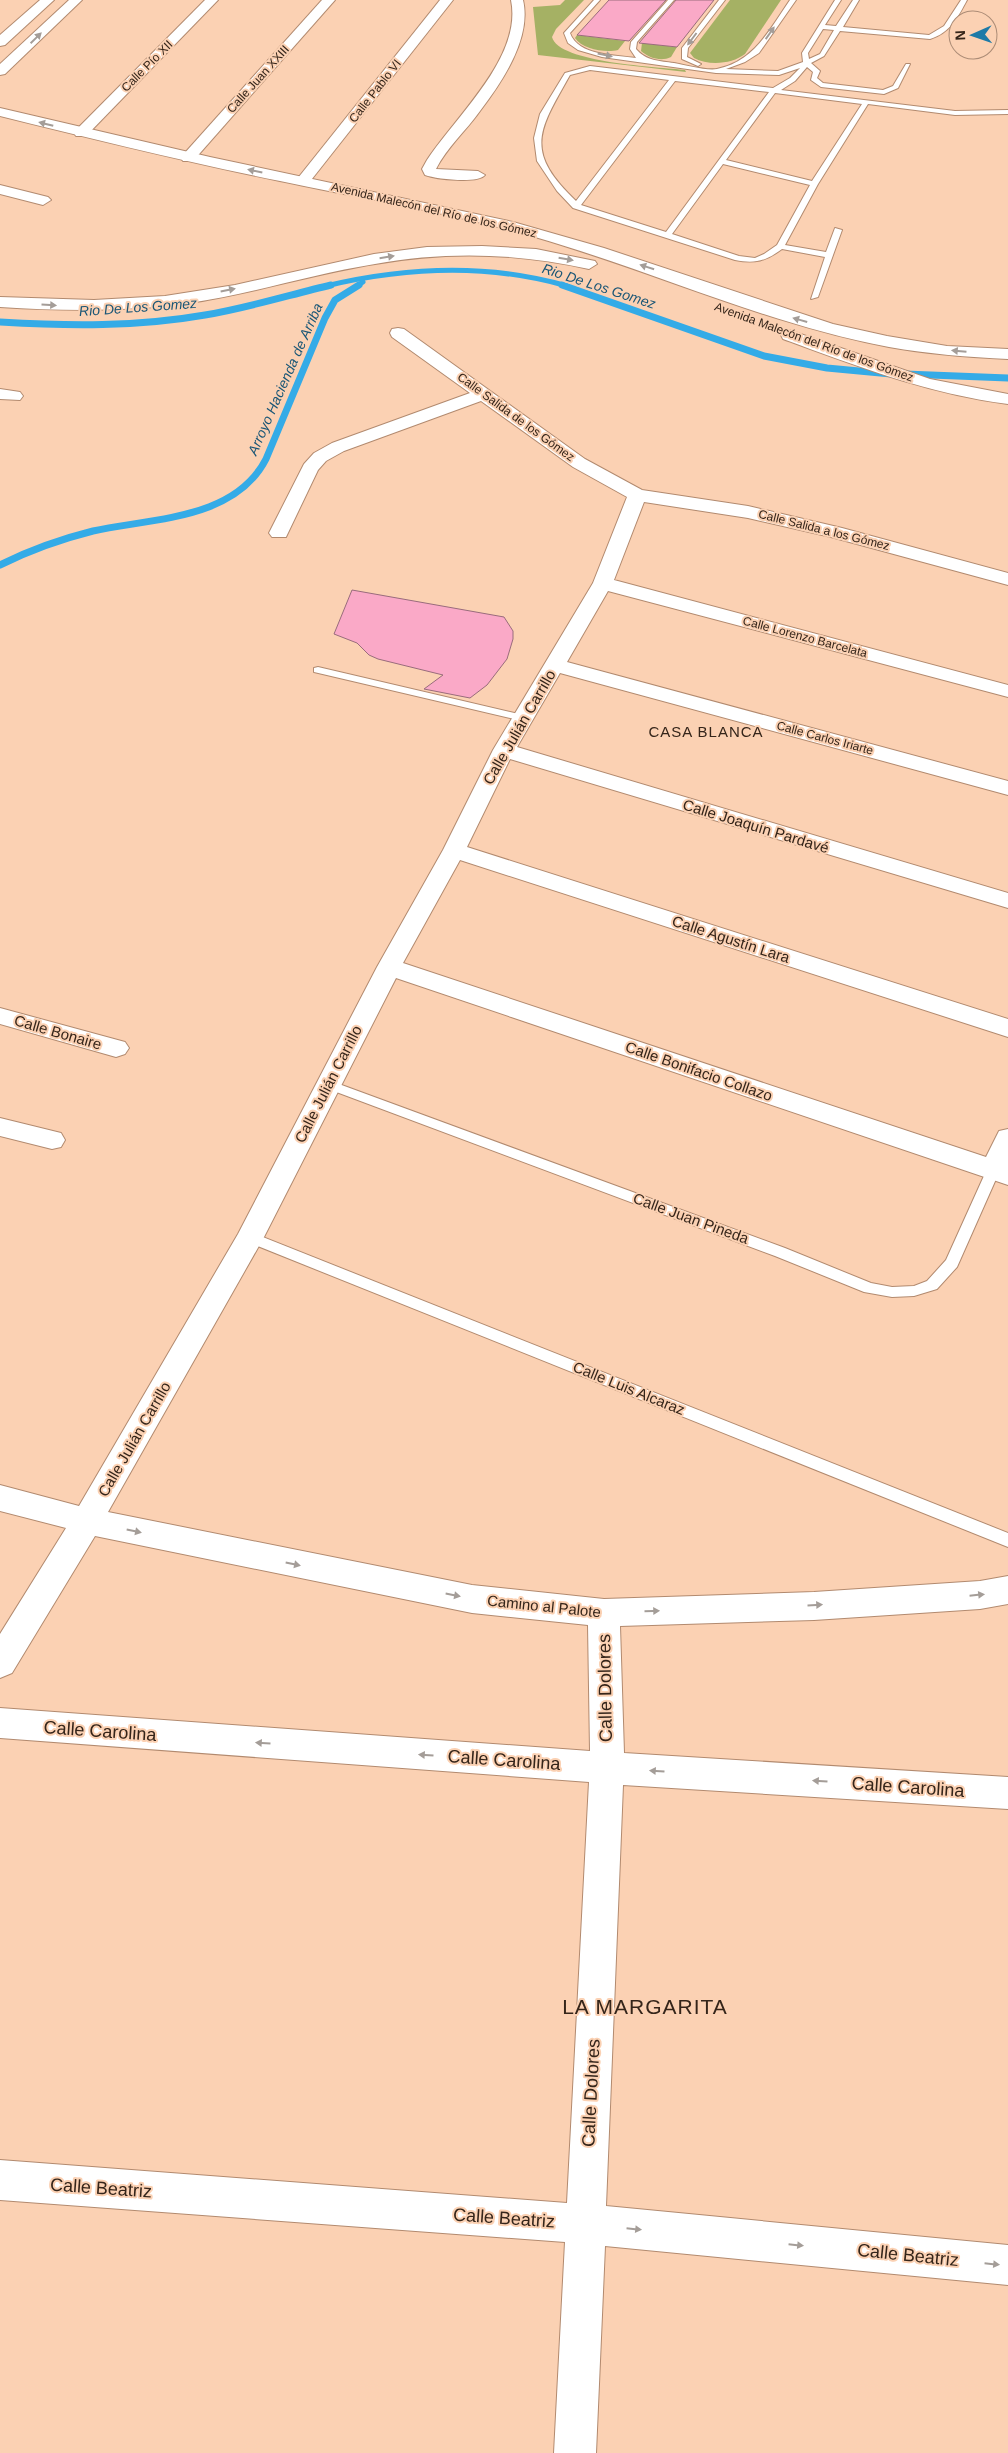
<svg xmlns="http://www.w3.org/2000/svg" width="1008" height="2453" font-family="Helvetica,sans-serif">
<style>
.green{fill:#a5b164}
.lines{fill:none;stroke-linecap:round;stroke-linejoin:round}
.stream-far1{stroke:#34abe7;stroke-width:5}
.stream{stroke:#34abe7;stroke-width:7}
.building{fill:#faa9c7;stroke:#996c7c}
.lane-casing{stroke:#b28a6f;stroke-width:2}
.street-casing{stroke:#b28a6f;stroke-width:2}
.secondary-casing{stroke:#b28a6f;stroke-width:2}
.primary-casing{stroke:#b28a6f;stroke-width:2}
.lane{fill:#fff;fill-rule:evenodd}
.street{fill:#fff;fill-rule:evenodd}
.secondary{fill:#fff;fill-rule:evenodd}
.primary{fill:#fff;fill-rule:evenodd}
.oneway{fill:#a49d98}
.labels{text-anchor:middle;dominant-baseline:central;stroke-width:4;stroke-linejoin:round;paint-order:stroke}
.far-street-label{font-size:12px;fill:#35251a;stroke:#fbd1b3}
.far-water-label{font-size:14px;font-style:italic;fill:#1a5676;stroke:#fbd1b3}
.street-label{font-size:15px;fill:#35251a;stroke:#fbd1b3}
.far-quarter-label{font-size:15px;letter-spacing:1px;fill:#35251a;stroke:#fbd1b3}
.near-street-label{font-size:18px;fill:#35251a;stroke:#fbd1b3}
.near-quarter-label{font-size:21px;letter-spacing:1px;fill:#35251a;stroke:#fbd1b3}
</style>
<rect width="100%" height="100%" fill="#fbd1b3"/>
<g class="green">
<path d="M565,0H584L556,29L552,37C558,63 660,67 685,70L686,72L538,55L533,7L560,5Z"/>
<path d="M730,0H781L745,54C732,64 709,66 694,58L690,53Z"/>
<path d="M577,35L625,41L618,50C605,53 582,49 575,38Z"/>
<path d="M642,43L677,47L671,57C661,62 649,58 641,51Z"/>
</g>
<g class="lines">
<g class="stream-far1">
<path d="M326,286C406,267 487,263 567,286"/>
<polyline points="357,286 363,282"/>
</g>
<g class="stream">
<polyline points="562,285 764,356 827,368 891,374"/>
<path d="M0,322C68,326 137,327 205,315C247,308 289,295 331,285"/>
<polyline points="905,374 1008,378"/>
<path d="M0,565C30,550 61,539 93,531C152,518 235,520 266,459L325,318L335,300L359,285"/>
</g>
</g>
<g class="building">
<polygon points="609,0 666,0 629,41 577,35"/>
<polygon points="676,0 714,0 677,47 639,43"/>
<polygon points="352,590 504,617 513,631 513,639 507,659 487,685 470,698 424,689 443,675 378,659 369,655 357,643 334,634"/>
</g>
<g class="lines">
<g class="lane-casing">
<g id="lane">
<path d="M594,0H600L570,33C578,56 616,55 636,58L630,49L631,42L668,0H674L637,42L636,49C646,61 660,61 674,63C685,65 707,71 717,69C754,62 770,29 790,0H796L759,53L745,62L726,69L778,71L803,62L802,53L835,0H841L825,25L836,26L853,0H859L843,27L929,35L944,26L961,0H967C958,17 950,33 930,39L840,31L824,56L811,63L820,71L817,78L823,83L883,90L893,86L906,64H910L898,88L884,94L821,87L811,80L813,72L807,67L795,81L781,90L955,111L1008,110V114L955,115L868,104L818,184L785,245L826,252L835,228L842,230L818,297L811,299L825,257L782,249C766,261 755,264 735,260L573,208L557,191L537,161L534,138L540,114L565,73L590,66L773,88L790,78L800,68L779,75L716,73L602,57L578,50L568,43L564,33ZM823,29L834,30L820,54L809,59L808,53ZM590,70L669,80L576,201C523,151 539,130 570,75ZM675,81L769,92L666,232L581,205ZM775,93L862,104L812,181L726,160ZM723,164L810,185L777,245L764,254L755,258L739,256L672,234Z"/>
<polygon points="719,0 725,0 688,48 687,57 701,64 698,66 682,59 682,48"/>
<polygon points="318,667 523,715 528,718 523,721 314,672 314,668"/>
<polygon points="328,1080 785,1248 871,1283 892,1287 914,1286 927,1281 946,1260 988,1167 993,1165 1000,1170 957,1267 937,1289 914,1296 892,1297 864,1292 775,1256 323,1087 322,1084"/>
<polygon points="250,1232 1008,1533 1008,1547 245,1241 243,1237"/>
</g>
</g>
<g class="street-casing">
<g id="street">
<polygon points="205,0 218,0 86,136 76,136 74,133 76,130"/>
<polygon points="322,0 335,0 193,161 183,161 181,158 183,155"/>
<polygon points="440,0 453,0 308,184 298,184 296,181 298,178"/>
<path d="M511,0H523C532,38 502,82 480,111C466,131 447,147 436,169L478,171L485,175C478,184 436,179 425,175L422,169L427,160C455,117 523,57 511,0Z"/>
<polygon points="0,185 48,197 51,200 43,205 0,194"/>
<polygon points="398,328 404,329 585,459 642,490 748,506 842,528 1008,573 1008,585 831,537 748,518 644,502 614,580 1008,685 1008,697 608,591 567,662 1008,781 1008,795 560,673 517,747 1008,893 1008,908 510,759 467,847 1008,1019 1008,1037 460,860 403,963 986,1157 999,1131 1008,1129 1008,1185 396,978 264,1237 108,1512 472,1585 604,1599 814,1592 980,1581 1008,1576 1008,1604 980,1609 814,1620 620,1626 624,1753 1008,1777 1008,1809 623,1785 606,2206 1008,2245 1008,2285 605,2246 596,2453 554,2453 565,2242 0,2200 0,2160 567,2203 589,1782 0,1738 0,1708 590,1751 588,1625 472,1613 95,1536 12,1673 0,1678 0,1634 66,1528 0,1511 0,1485 79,1506 238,1234 377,967 443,850 493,750 593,583 627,497 573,467 481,401 344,451 326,461 318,470 286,537 272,537 269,533 304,464 314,453 332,443 470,393 392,337 390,333 392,329"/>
<polygon points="0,389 20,392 23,396 20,400 0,399"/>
<polygon points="0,1008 125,1042 129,1048 125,1054 116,1057 0,1024"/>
<polygon points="0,1118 61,1133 65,1140 61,1147 52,1149 0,1136"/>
</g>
</g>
<g class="secondary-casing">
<polygon id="secondary" points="69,0 82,0 5,74 0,75 0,64"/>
</g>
<g class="primary-casing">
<g id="primary">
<polygon points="40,0 54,0 5,45 0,46 0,35"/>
<path d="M0,108L210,157L513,222L604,248L833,324L887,336L947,346L1008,349V359C968,357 928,354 889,347C767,324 653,271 535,237C451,213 365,199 280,181C186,162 93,139 0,116Z"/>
<path d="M482,246L536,249L595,261L597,264L589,269C518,253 446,251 375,264C312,274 252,294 189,303C126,312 63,311 0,307V297L94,300L165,296L235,285L374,254L427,247Z"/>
<path d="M789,330L930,379L1008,394V404C929,394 857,366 783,339L781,335L783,331Z"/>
</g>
</g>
<use href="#lane" class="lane"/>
<use href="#street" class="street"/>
<use href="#secondary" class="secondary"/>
<use href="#primary" class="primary"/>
</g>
<defs><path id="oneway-solid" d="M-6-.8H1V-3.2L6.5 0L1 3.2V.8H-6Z" transform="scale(1.25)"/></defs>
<g class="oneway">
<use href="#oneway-solid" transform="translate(770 33) rotate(-55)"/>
<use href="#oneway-solid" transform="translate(36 38) rotate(-44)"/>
<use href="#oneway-solid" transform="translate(692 39) rotate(127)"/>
<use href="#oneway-solid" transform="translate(605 55) rotate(12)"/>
<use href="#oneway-solid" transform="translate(46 124) rotate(-166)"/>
<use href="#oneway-solid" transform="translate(255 171) rotate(-168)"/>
<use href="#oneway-solid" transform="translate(387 257) rotate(-9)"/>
<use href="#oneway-solid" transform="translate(566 259) rotate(10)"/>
<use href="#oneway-solid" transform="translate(647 267) rotate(-162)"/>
<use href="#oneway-solid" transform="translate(228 290) rotate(-11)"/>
<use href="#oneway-solid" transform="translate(49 305) rotate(3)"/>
<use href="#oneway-solid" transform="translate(800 320) rotate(-164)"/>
<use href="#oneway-solid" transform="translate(959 351) rotate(-175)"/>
<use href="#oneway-solid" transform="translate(134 1531) rotate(12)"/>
<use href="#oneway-solid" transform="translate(293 1564) rotate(12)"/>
<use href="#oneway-solid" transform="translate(453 1595) rotate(11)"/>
<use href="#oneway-solid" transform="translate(977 1595) rotate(-6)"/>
<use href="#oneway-solid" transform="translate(815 1605) rotate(-3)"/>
<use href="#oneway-solid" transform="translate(652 1611) rotate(-2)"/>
<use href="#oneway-solid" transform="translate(263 1743) rotate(-176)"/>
<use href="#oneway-solid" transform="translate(426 1755) rotate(-176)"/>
<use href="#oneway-solid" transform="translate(657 1771) rotate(-176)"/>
<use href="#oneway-solid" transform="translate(820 1781) rotate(-176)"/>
<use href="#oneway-solid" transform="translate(634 2229) rotate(6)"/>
<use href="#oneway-solid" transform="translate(796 2245) rotate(6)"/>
<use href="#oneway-solid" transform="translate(992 2264) rotate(6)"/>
</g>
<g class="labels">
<g class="far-street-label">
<text transform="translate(147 66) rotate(-45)">Calle Pío XII</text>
<text transform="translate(258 79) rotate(-48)">Calle Juan XXIII</text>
<text transform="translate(375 91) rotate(-52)">Calle Pablo VI</text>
<text transform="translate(434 210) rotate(13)">Avenida Malecón del Río de los Gómez</text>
<text transform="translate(814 342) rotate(20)">Avenida Malecón del Río de los Gómez</text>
<text transform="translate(516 417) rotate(36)">Calle Salida de los Gómez</text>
<text transform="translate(824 530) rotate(14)">Calle Salida a los Gómez</text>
<text transform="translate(805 637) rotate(15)">Calle Lorenzo Barcelata</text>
<text transform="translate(825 738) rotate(15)">Calle Carlos Iriarte</text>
</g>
<g class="far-water-label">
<text transform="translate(599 286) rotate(18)">Rio De Los Gomez</text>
<text transform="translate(138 307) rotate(-4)">Rio De Los Gomez</text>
<text transform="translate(285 379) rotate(-66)">Arroyo Hacienda de Arriba</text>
</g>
<g class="street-label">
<text transform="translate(519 727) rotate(-60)">Calle Julián Carrillo</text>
<text transform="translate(756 826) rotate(17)">Calle Joaquín Pardavé</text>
<text transform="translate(731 939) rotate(18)">Calle Agustín Lara</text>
<text transform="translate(58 1032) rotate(16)">Calle Bonaire</text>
<text transform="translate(699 1071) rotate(19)">Calle Bonifacio Collazo</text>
<text transform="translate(328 1084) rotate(-63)">Calle Julián Carrillo</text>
<text transform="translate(691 1218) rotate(20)">Calle Juan Pineda</text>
<text transform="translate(629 1388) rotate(22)">Calle Luis Alcaraz</text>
<text transform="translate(134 1439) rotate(-60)">Calle Julián Carrillo</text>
<text transform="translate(544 1606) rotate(6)">Camino al Palote</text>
</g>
<g class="far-quarter-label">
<text x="706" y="731">CASA BLANCA</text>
</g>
<g class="near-street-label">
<text transform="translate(605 1688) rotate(-91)">Calle Dolores</text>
<text transform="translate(100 1731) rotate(4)">Calle Carolina</text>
<text transform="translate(504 1760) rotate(4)">Calle Carolina</text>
<text transform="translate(908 1787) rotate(4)">Calle Carolina</text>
<text transform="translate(591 2093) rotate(-87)">Calle Dolores</text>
<text transform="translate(101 2188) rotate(4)">Calle Beatriz</text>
<text transform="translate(504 2218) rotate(4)">Calle Beatriz</text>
<text transform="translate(908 2255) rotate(6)">Calle Beatriz</text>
</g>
<g class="near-quarter-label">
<text x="645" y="2006">LA MARGARITA</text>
</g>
</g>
<g transform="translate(973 35) rotate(268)"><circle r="24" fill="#fbd1b3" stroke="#ac8c76"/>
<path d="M0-4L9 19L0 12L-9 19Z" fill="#1d7aa7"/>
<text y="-8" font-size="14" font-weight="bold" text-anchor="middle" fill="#35251a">N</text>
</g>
</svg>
